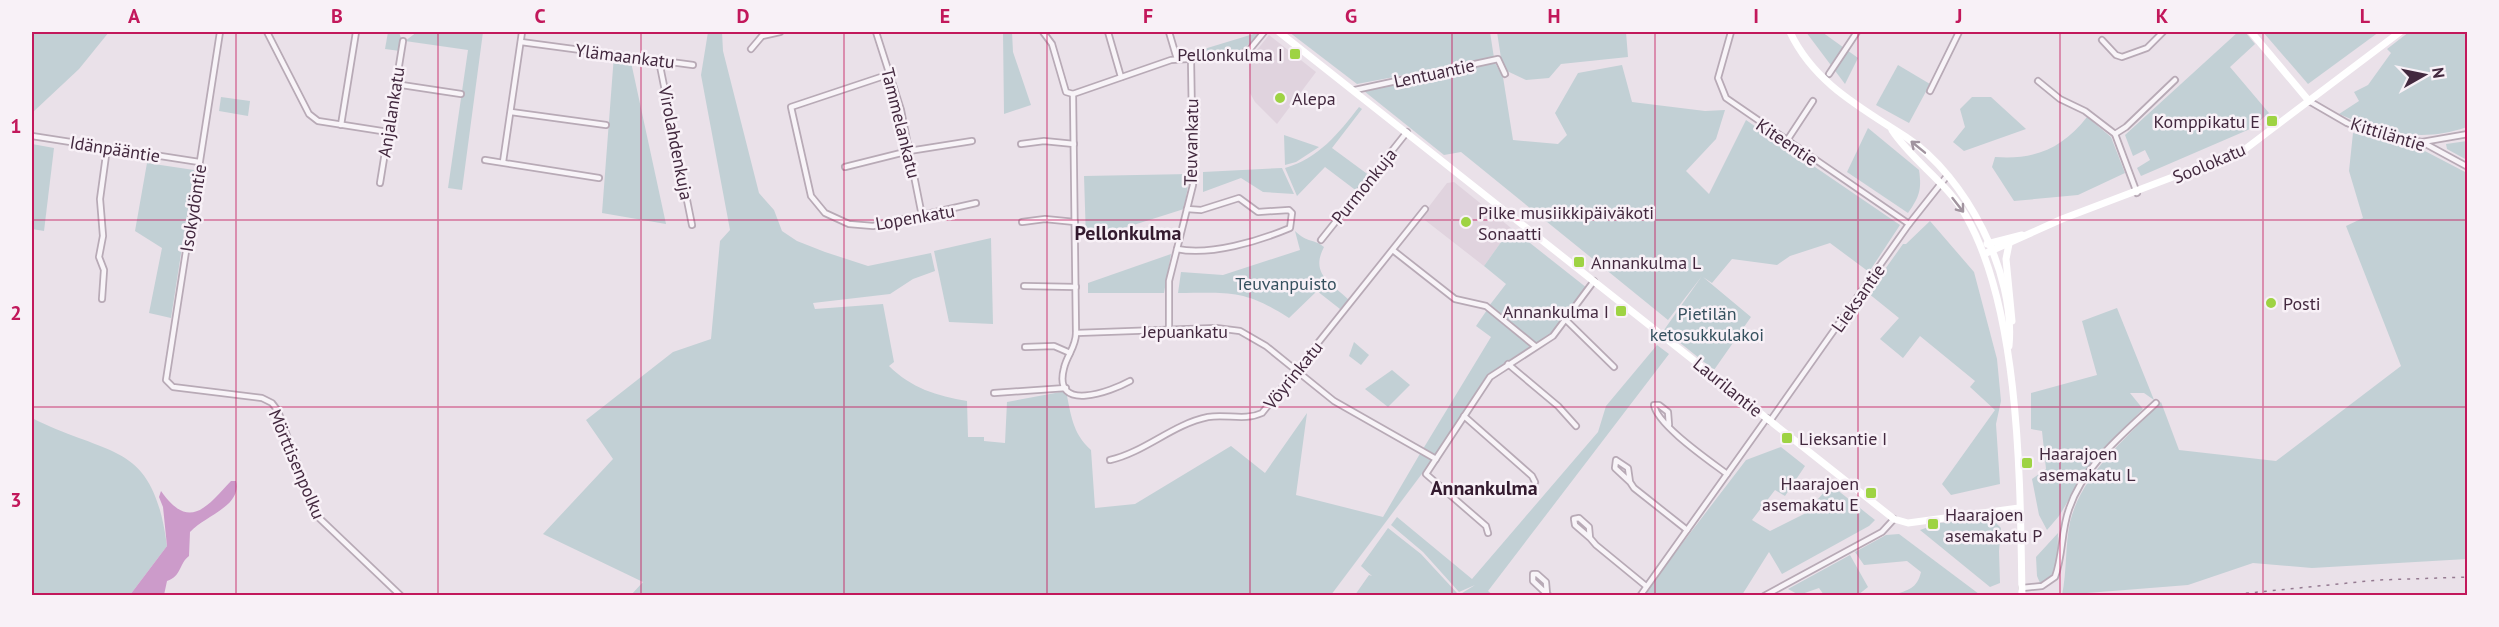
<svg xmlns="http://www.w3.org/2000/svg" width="2499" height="627" font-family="'PT Sans',sans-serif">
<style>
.built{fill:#e0d3de}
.green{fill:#c2d0d5}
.water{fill:#cc9bca}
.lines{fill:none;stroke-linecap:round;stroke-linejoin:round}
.street-casing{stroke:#b8aab6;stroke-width:8}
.street{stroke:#f8f4f8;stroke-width:4.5}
.secondary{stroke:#fff;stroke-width:7}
.rail{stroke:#957a91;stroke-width:1.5;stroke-dasharray:3 6;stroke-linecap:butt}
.oneway{stroke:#a1949f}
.grid{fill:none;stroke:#c2185b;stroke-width:1.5;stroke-opacity:0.55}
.poi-dot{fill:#9ed343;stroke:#f8f1f7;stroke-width:2}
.labels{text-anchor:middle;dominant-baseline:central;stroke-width:5;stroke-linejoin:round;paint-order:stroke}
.poi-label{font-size:18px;fill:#43293f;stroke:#f8f1f7;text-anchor:start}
.street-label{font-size:18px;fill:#43293f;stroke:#f8f1f7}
.park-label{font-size:18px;fill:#36515f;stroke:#f8f1f7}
.neighbourhood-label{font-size:20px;font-weight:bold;fill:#341b2f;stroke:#f8f1f7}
.neatline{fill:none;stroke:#c2185b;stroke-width:2}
.grid-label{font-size:20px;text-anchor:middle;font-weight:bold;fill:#c2185b}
</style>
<rect width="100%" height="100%" fill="#eae1e9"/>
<g class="built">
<polygon points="1269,35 1316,72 1277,124 1255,102 1250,93 1249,60"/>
<polygon points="1454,182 1511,228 1484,266 1421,217 1447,183"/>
</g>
<g class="green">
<polygon points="32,32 109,32 79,69 32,113"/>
<polygon points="388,32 399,32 402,41 400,51 385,49"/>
<polygon points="417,32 483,32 462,190 448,188 468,50 405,41"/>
<path d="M708,32H722L723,51L759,193L774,210L782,231L797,241L825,252L868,266L931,253L935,271L913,279L890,294L813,303L815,309L883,304L894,362L889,366C911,388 937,396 967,401L968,437H984V441L1005,443L1007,402L1066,391C1071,414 1072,433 1091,450L1095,508L1135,504L1231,446L1265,473L1307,413L1296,495L1383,517L1421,452L1433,459L1331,595H631L643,582L543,534L613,459L586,420L673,352L711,339L720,241L730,230L701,75Z"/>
<polygon points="1003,32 1012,32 1013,52 1031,105 1004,114"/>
<path d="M1260,32C1236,63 1217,56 1181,56Z"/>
<polygon points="1289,32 1490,32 1494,58 1357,84"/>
<polygon points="1497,32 1626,32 1628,57 1561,64 1549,78 1526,80 1507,71 1501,58"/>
<polygon points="1806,32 1822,32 1858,58 1845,84"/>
<polygon points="2238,32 2245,32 2255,44 2230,67 2269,113 2250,129 2141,176 2137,168 2150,160 2145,150 2133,156 2125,135"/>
<polygon points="2263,32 2379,32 2308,84"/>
<path d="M2409,32H2467V127C2421,143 2383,133 2339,114L2359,101L2354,92L2368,85L2391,53L2387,49Z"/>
<polygon points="614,55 632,58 631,62 666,224 602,213"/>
<polygon points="1495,63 1503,77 1513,140 1558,144 1567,135 1555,113 1578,73 1622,65 1632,102 1705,111 1725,110 1716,139 1686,171 1709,194 1746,120 1900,225 1869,272 1830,243 1790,256 1777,265 1732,259 1712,283 1703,277 1751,317 1714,370 1664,330 1702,276 1668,320 1461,152 1444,155 1364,91"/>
<polygon points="1898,65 1930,84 1909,123 1876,105"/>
<polygon points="221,97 250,101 248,116 219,111"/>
<polygon points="1972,97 1991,97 2026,129 1964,151 1953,142 1965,127 1960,109"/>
<path d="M1359,107L1362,109L1332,148L1370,176L1358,192L1325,167L1297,196L1285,168C1318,159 1339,133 1359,107Z"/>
<path d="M2087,117L2111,137L2125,173L2078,195L2014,201L1992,167L1995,157C2034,160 2062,149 2087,117Z"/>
<path d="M1868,128L1919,170C1922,190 1919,197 1908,213L1847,172Z"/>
<path d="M2353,133L2421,149L2467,173V559L2312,568L2253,563L2188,585L2062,595C2067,572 2065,546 2070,522C2082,473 2128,437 2161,402L2179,450L2276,461L2401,366L2346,226L2363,218L2349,171Z"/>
<polygon points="1284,135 1319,147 1296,162 1285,165"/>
<polygon points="2467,141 2467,160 2447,149 2446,144"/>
<polygon points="32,144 54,148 44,231 32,229"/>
<polygon points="147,163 194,170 171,318 149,313 162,248 135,231"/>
<polygon points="1282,168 1294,194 1263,192 1241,178 1203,192 1203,172"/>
<polygon points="1190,174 1184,209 1086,240 1084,176"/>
<polygon points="1930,221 1974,272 1997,359 2001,401 1996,424 2000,484 1951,495 1942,484 1995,410 1970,387 1975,381 1920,336 1903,358 1880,339 1899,318 1868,293 1903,244 1906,244"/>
<polygon points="1511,228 1587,288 1551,335 1535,344 1489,306 1506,284 1484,266"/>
<path d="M1295,231C1307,243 1315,239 1324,247C1310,274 1330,282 1349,300L1340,309L1317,291L1289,318C1244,289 1229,293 1178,293L1181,272L1223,275L1300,250Z"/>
<polygon points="991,238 993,324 949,322 934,251"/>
<polygon points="1171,254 1164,293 1088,293 1088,283"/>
<polygon points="2117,308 2154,400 2144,393 2130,393 2143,409 2092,461 2059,516 2047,530 2039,515 2032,479 2046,469 2042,431 2031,429 2031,393 2097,375 2082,321"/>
<polygon points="1487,310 1531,346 1487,375 1435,456 1423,449 1491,337 1476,326"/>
<polygon points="1354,342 1369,355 1361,365 1349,356"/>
<polygon points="1657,345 1669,354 1488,591 1493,595 1459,595 1475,585 1459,592 1423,552 1391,525 1397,517 1472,579 1598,432 1606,406"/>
<polygon points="1392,370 1410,385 1388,407 1365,389"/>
<path d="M32,418C111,458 153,440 167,546L130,595H32Z"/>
<polygon points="1781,447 1805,466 1785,496 1775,490 1752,520 1770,531 1804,514 1831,485 1875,520 1869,526 1782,574 1769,552 1742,595 1642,596 1746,460"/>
<polygon points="1992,519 2001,528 1999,551 2000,583 1990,587 1920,530 1940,523"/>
<polygon points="1388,528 1421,554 1457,593 1456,595 1355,595 1369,575 1372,576 1361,566"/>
<path d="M2058,533C2057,552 2062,575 2040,583L2037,576L2036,557Z"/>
<path d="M1899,534L1979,594V595H1893C1908,590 1917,589 1921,572L1907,561L1864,565L1855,552L1886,535Z"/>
<polygon points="1850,555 1868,587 1858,595 1824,595 1819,588 1799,595 1788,589"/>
</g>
<path class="water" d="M231,481H236C242,506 206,515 190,532L189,556C179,563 182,576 167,581L164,595H130L167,546L163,507L159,497L161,491C189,531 206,508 231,481Z"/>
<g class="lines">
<g class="street-casing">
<g id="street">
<polyline points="220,32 166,380 173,387 262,398 272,403 278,411 316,515 401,596"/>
<polyline points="267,32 309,114 318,121 388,132"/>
<polyline points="876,32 901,110 922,216"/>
<polyline points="1043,32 1052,44 1066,92 1073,94"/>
<polyline points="1108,32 1121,77"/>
<polyline points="1169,32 1177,59"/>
<polyline points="1731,32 1718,78 1726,98 1909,224"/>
<polyline points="2102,40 2116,55 2122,57 2147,48 2163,32"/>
<polyline points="521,42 693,65"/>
<polyline points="751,49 762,36 780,32"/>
<polyline points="659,61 692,225"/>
<polyline points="890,74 791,107 811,196 825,213 849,224 873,226 976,203"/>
<polyline points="1829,74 1857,32"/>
<polyline points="2038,81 2060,99 2085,111 2115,134 2137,193"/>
<polyline points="395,84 461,94"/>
<polyline points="1355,90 1498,59 1505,74"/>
<polyline points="1930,91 1959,32"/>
<polyline points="2309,101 2347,123 2372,133 2422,142 2468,167"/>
<polyline points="511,112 606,125"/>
<polyline points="341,125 356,32"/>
<polyline points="2115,134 2126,127 2175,80"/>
<polyline points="32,136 199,162"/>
<polyline points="1786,142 1813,101"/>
<polyline points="2422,142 2468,134"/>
<polyline points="1021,144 1044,141 1074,144"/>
<polyline points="485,160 599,178"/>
<polyline points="503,162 522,32"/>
<polyline points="845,167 909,151 972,141"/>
<polyline points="380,183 403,41"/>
<polyline points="1022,222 1045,219 1075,222"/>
<polyline points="1321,240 1407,132"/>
<path d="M1177,249C1210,256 1259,241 1290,228L1292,213L1289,210L1258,212L1239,198L1201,210L1187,209"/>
<polyline points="1394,251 1455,299 1486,306 1535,346"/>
<polyline points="1024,286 1076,287"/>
<polyline points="102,299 104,270 99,257 103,236 100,199 107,148"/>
<polyline points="1566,320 1614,367"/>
<polyline points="1169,330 1169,281 1193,185 1191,59"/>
<polyline points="1076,333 1216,328 1240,331 1266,346 1334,401 1436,459"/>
<polyline points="1025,347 1054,346 1070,353"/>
<polyline points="1508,364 1558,406 1576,426"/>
<path d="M1130,381C1112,391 1052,414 1064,368C1067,355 1076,347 1076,333L1073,94L1171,60L1238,56L1250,49L1264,32"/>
<polyline points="994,393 1066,388"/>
<polyline points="1464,416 1532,476 1535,482"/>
<polyline points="1770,421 1909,224 1947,176"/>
<path d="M1669,425L1668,412L1659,405H1654C1657,425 1710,461 1727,474"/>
<path d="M1110,460C1145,452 1173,424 1208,417C1227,414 1245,421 1262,413L1425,209"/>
<polyline points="1630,482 1615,468 1616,460 1628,468 1630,482 1634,488 1687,530"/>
<polyline points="1488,533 1486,526 1426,474 1490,377 1553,336 1594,281"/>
<polyline points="1590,538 1575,525 1574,519 1579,518 1589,527 1590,538 1596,545 1646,586"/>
<path d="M2022,588L2042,586L2055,577C2063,556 2061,531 2069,509C2083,466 2124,433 2156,403"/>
<polyline points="1547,594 1546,582 1537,574 1533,574 1533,581 1549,596"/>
<polyline points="1640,596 1767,418"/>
<polyline points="1764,596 1882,532 1894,519"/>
</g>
</g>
<use href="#street" class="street"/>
<g class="secondary">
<polyline points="1279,32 1894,519 1908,523 2019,508"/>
<path d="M1790,32C1814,83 1860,107 1906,137C1966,176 2016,274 2009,346"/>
<polyline points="2251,32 2309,101"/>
<path d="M1892,130C1912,161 1947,182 1966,216C2021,313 2020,484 2022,596"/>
<polyline points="1987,244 2022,235"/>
<polyline points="2009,244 2006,259 2012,321"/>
<polyline points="1984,254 2062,219 2244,150 2400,32"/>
</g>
<polyline class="rail" points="2219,596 2378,580 2468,577"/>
</g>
<defs><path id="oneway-shaft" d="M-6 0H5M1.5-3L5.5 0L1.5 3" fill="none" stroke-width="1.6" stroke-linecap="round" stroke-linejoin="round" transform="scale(1.5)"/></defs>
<g class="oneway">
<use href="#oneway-shaft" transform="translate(1918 147) rotate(-141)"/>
<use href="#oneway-shaft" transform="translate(1958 205) rotate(52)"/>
</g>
<path class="grid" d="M236,32V596M438,32V596M641,32V596M844,32V596M1047,32V596M1250,32V596M1452,32V596M1655,32V596M1858,32V596M2060,32V596M2263,32V596M32,220H2468M32,407H2468"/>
<g class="poi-dot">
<rect x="1289" y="48" width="12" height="12" rx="3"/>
<circle cx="1280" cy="98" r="6"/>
<rect x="2266" y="115" width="12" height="12" rx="3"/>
<circle cx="1466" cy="222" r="6"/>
<rect x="1573" y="256" width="12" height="12" rx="3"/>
<circle cx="2271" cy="303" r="6"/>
<rect x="1615" y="305" width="12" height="12" rx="3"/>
<rect x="1781" y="432" width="12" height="12" rx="3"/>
<rect x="2021" y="457" width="12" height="12" rx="3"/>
<rect x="1865" y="487" width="12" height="12" rx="3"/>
<rect x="1927" y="518" width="12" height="12" rx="3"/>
</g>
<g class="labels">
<g class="poi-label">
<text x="1283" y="54" text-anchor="end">Pellonkulma I</text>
<text x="1292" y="98">Alepa</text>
<text x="2260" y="121" text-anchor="end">Komppikatu E</text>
<text x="1478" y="212">Pilke musiikkipäiväkoti<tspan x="1478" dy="21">Sonaatti</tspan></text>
<text x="1591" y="262">Annankulma L</text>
<text x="2283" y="303">Posti</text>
<text x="1609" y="311" text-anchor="end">Annankulma I</text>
<text x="1799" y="438">Lieksantie I</text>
<text x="2039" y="453">Haarajoen<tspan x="2039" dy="21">asemakatu L</tspan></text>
<text x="1859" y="483" text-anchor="end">Haarajoen<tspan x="1859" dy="21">asemakatu E</tspan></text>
<text x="1945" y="514">Haarajoen<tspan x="1945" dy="21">asemakatu P</tspan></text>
</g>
<g class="street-label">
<text transform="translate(625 56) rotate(7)">Ylämaankatu</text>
<text transform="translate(1434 73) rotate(-12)">Lentuantie</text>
<text transform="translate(391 112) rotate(-81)">Anjalankatu</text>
<text transform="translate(901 123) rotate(76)">Tammelankatu</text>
<text transform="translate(2388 134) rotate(17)">Kittiläntie</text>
<text transform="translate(1191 142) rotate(-89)">Teuvankatu</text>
<text transform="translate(1787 142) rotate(34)">Kiteentie</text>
<text transform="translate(676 143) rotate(79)">Virolahdenkuja</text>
<text transform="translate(115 149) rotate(9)">Idänpääntie</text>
<text transform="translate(2209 163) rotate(-23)">Soolokatu</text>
<text transform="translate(1364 186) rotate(-51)">Purmonkuja</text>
<text transform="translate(193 208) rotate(-81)">Isokydöntie</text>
<text transform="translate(915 217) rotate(-10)">Lopenkatu</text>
<text transform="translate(1858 298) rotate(-55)">Lieksantie</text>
<text x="1185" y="331">Jepuankatu</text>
<text transform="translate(1293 375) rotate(-51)">Vöyrinkatu</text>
<text transform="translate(1728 387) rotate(39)">Laurilantie</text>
<text transform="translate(297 464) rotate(67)">Mörttisenpolku</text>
</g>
<g class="park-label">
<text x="1286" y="283">Teuvanpuisto</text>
<text x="1707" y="313">Pietilän<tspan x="1707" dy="21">ketosukkulakoi</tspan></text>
</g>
<g class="neighbourhood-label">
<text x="1128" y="233">Pellonkulma</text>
<text x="1484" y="488">Annankulma</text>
</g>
</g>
<rect width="2499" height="627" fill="none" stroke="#f8f1f7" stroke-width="66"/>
<g transform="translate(2424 75) rotate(81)" stroke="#f8f1f7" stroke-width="4.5" paint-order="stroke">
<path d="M0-4.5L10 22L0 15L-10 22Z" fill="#43293f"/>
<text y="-9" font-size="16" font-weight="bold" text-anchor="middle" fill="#43293f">N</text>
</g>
<rect x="33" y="33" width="2433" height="561" class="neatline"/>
<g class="grid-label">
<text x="134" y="23">A</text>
<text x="337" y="23">B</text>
<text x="540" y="23">C</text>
<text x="743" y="23">D</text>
<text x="945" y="23">E</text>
<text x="1148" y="23">F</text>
<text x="1351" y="23">G</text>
<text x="1554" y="23">H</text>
<text x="1756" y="23">I</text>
<text x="1959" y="23">J</text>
<text x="2162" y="23">K</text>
<text x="2365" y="23">L</text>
<text x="16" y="133">1</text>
<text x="16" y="320">2</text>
<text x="16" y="507">3</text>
</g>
</svg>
